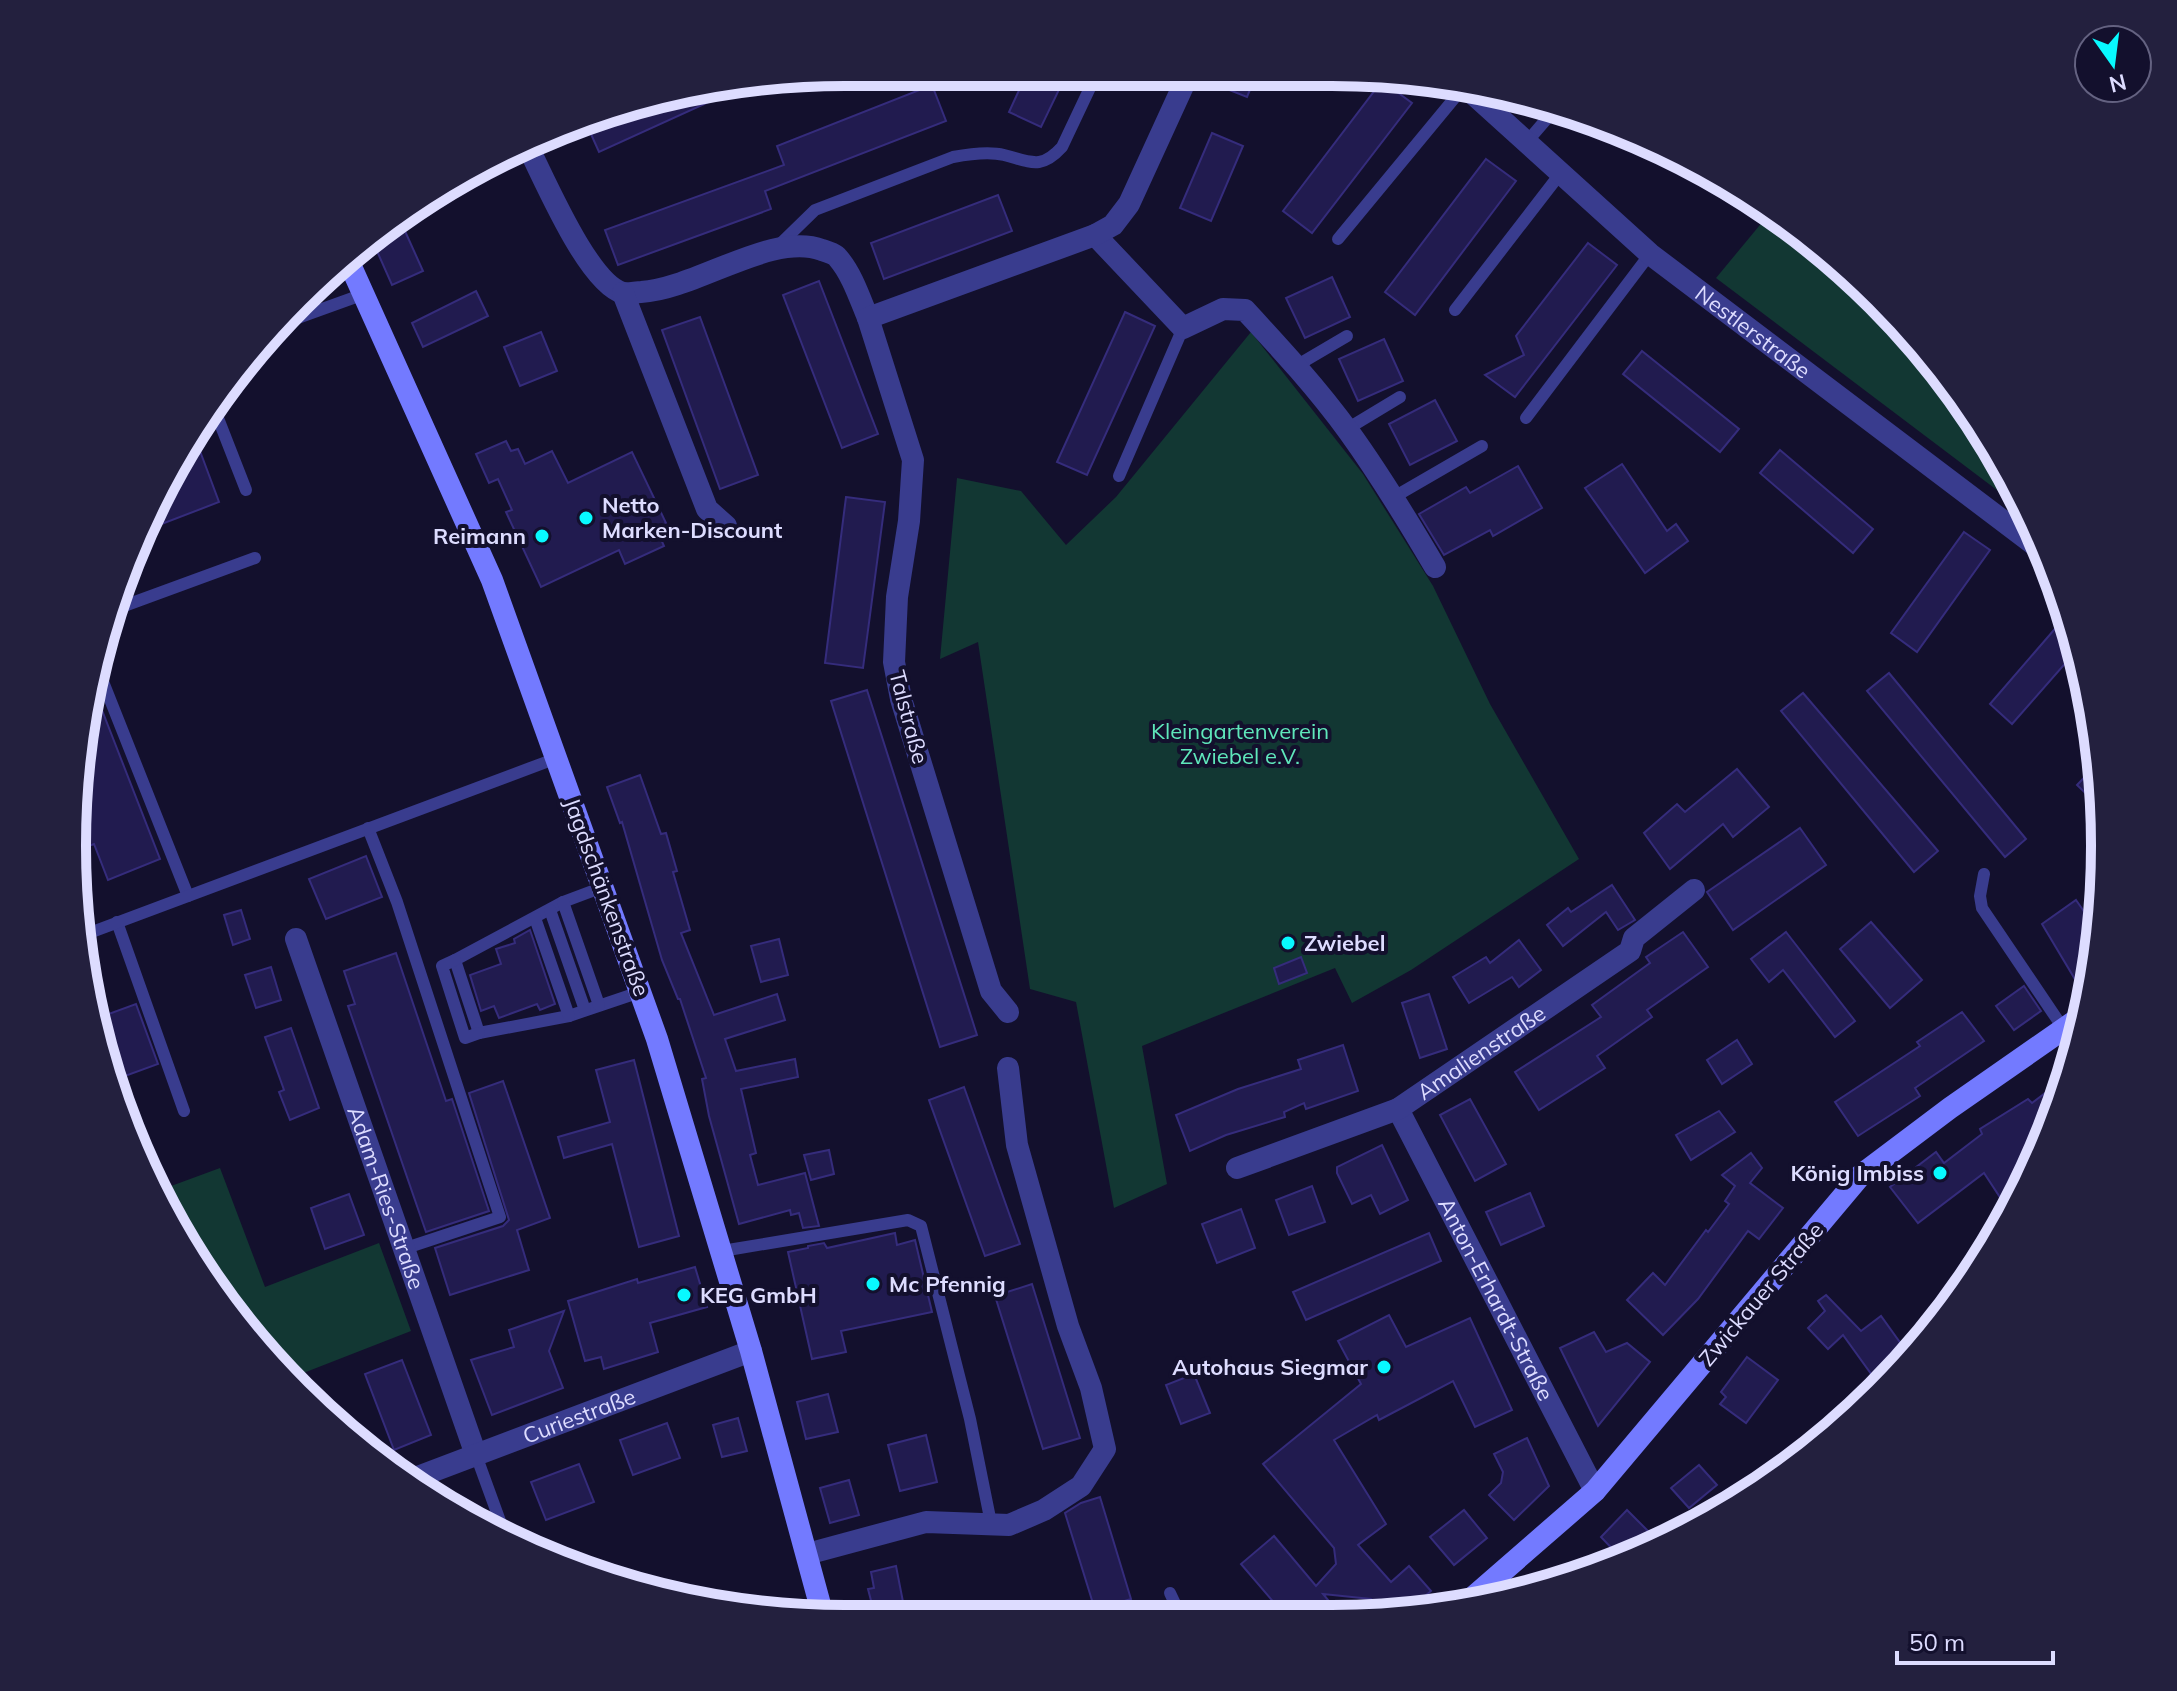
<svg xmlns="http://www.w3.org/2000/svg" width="2177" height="1691" font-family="Mulish,sans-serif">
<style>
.green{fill:#123733}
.building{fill:#211b4f;stroke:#352c7c;stroke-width:2}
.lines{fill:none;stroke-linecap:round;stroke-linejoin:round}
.service{stroke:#393c8e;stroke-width:12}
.minor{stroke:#393c8e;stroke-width:22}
.secondary{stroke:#737aff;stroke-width:22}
.poi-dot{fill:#08f9ff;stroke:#13102d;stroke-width:3}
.labels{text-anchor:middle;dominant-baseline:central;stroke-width:8;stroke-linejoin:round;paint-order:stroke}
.street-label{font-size:22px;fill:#dddcff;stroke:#13102d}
.poi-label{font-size:22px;font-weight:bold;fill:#dddcff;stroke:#13102d;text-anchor:start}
.park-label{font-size:22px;fill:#5fe7bb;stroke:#13102d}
.rim{fill:none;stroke:#dddcff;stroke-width:10}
</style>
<rect width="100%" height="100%" fill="#13102d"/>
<g class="green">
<polygon points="1769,214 1802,232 1879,299 1975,416 2026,512 1716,278"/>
<polygon points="1251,332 1363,474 1433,586 1490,704 1579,859 1411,970 1352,1003 1335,968 1142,1046 1167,1184 1114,1208 1076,1002 1030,989 978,642 940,659 957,478 1021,491 1066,545 1116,497"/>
<polygon points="220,1168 265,1287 379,1243 411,1331 288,1379 202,1275 163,1189"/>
</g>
<g class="building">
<polygon points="1027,73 1067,73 1041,127 1009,112"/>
<polygon points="1224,73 1257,73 1247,97 1219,86"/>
<polygon points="1382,81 1412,103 1312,233 1283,211"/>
<polygon points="932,85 946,121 765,191 771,209 618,265 605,230 784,165 777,146"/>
<polygon points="732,87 733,91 599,152 586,123 645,98"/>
<polygon points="1212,133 1243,146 1211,221 1180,208"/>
<polygon points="1486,159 1516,181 1415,315 1385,292"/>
<polygon points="998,195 1012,231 884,279 871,243"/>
<polygon points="400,220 423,271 392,285 373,242"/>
<polygon points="1588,243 1617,265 1515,397 1485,375 1524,355 1516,336"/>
<polygon points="1332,277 1350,317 1305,338 1286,298"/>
<polygon points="819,281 878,434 842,448 783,295"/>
<polygon points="476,291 488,316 423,347 412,323"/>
<polygon points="1125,312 1155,326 1087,475 1057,462"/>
<polygon points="700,317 758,475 720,489 662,330"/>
<polygon points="541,332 557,371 520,386 504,347"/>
<polygon points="1384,339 1403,381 1358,401 1339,359"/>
<polygon points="1642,351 1739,429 1720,452 1623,374"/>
<polygon points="1435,400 1457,441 1410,465 1389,424"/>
<polygon points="194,435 219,502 146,530 175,459"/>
<polygon points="506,441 511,451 518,449 525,464 552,451 568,483 632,452 666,523 656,528 664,546 625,564 619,550 541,587 506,512 512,510 498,479 489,483 476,454"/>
<polygon points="1780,450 1873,529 1853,553 1760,473"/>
<polygon points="1622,464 1667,531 1676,524 1688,541 1645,573 1585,488"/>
<polygon points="1518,466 1542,508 1493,536 1490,530 1444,555 1419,514 1466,487 1470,493"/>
<polygon points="846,497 885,502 863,668 825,663"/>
<polygon points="1964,532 1990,550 1917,652 1891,633"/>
<polygon points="2066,616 2077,650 2012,724 1990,704"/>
<polygon points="1889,673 2026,839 2005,857 1867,691"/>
<polygon points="93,687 160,859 108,880 94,844 73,852 72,846"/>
<polygon points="867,690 977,1035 940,1047 831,701"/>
<polygon points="1803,693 1938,851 1914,872 1781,711"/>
<polygon points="2097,764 2101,808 2077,785"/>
<polygon points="1737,769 1769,807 1733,837 1723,824 1670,869 1644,833 1677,804 1685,812"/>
<polygon points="640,775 661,834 666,833 677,871 673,872 690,930 681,933 714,1015 777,994 785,1020 725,1039 736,1071 795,1059 798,1077 741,1089 756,1153 750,1155 758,1185 805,1173 819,1226 803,1228 799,1213 791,1215 790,1210 739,1224 709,1116 702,1079 706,1078 680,999 678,999 662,960 622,822 620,823 607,787"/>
<polygon points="1800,828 1826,865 1733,930 1707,892"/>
<polygon points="366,856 382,897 326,919 309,879"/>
<polygon points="1612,885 1635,920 1618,930 1606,912 1563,946 1547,925 1568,908 1571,912"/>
<polygon points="2076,900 2097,930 2092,977 2079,986 2042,924"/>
<polygon points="241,910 250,939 233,945 224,915"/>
<polygon points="1871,922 1922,980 1890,1008 1840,949"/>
<polygon points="530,930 555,1004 540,1010 537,1004 499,1018 494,1006 481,1011 470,975 501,964 496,949 515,943 514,939"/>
<polygon points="1683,932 1708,967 1647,1010 1652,1017 1597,1056 1605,1068 1539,1110 1515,1072 1601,1017 1592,1005 1650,963 1646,957"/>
<polygon points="1786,932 1855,1021 1835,1037 1783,970 1769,982 1751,959"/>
<polygon points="779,939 788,975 761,982 751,946"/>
<polygon points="1519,940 1541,970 1519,987 1512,977 1469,1003 1453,977 1486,957 1490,963"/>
<polygon points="396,953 446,1101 452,1099 489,1211 426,1232 348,1006 355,1004 344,971"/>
<polygon points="1301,957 1307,973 1279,984 1274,968"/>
<polygon points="271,967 281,1000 256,1008 245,975"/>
<polygon points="2024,986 2041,1011 2014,1030 1996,1006"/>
<polygon points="1429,994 1447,1049 1420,1058 1402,1003"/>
<polygon points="136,1004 158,1064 114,1080 98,1046 95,1019"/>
<polygon points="1962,1012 1984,1041 1915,1088 1920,1096 1858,1136 1835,1102 1920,1046 1917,1042"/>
<polygon points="291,1028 319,1108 290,1120 279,1092 284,1090 265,1037"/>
<polygon points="1737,1040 1752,1064 1722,1084 1707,1060"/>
<polygon points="1343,1045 1358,1091 1306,1109 1304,1103 1284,1112 1285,1117 1226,1135 1190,1151 1176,1115 1238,1089 1301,1069 1298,1060"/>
<polygon points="634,1060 679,1236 639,1247 612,1144 564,1158 558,1137 610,1122 596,1070"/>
<polygon points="2065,1078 2046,1142 2009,1211 1984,1173 1918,1223 1890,1187 1936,1152 1944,1163 1982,1134 1980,1129 2028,1099 2032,1103"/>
<polygon points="503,1081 550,1218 517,1230 529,1270 450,1295 435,1248 503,1226 509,1220 469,1093"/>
<polygon points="964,1087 1020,1244 985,1256 929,1100"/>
<polygon points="1470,1099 1506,1164 1475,1181 1440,1115"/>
<polygon points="1719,1111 1735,1132 1691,1160 1676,1135"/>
<polygon points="1382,1145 1408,1200 1380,1214 1371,1195 1352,1204 1337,1173 1337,1167"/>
<polygon points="829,1150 834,1174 811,1180 804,1155"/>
<polygon points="1751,1153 1762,1168 1750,1183 1783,1208 1759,1239 1748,1231 1698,1299 1663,1335 1627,1300 1653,1273 1665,1285 1706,1230 1708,1232 1729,1204 1725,1201 1735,1186 1722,1175"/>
<polygon points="1312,1186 1325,1222 1289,1235 1276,1200"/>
<polygon points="1530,1193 1544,1226 1501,1245 1486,1212"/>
<polygon points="349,1194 364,1235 325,1249 311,1208"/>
<polygon points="1241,1209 1255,1248 1217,1263 1202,1224"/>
<polygon points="895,1233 897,1245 915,1240 932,1312 841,1331 846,1352 812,1359 788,1252 808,1248 808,1246 824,1243 827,1248"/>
<polygon points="1429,1233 1441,1261 1306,1320 1293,1292"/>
<polygon points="695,1267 707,1307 650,1323 658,1352 604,1369 601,1357 585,1361 568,1301 637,1279 638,1283"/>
<polygon points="1032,1284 1080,1438 1043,1449 995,1296"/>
<polygon points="1826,1295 1861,1331 1881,1316 1909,1355 1900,1366 1877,1382 1843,1335 1828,1349 1808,1328 1825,1311 1818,1301"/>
<polygon points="564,1311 549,1351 563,1388 492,1415 471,1360 514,1347 509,1330"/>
<polygon points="1389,1315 1406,1347 1470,1318 1512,1410 1475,1427 1453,1381 1379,1420 1377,1415 1334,1440 1386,1524 1358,1545 1391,1582 1409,1566 1431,1591 1406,1612 1383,1612 1371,1599 1323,1594 1338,1612 1282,1612 1241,1564 1274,1536 1316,1586 1336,1564 1334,1548 1263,1464 1361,1384 1338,1341"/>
<polygon points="1594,1332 1606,1352 1627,1343 1650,1362 1598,1426 1560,1348"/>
<polygon points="1747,1357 1778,1380 1746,1423 1720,1404 1726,1397 1721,1392"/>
<polygon points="402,1360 431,1435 394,1450 365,1374"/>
<polygon points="1194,1374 1210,1413 1181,1424 1166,1385"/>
<polygon points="828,1394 838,1432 806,1439 797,1402"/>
<polygon points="738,1418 747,1451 722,1457 713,1425"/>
<polygon points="667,1423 680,1458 633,1475 620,1440"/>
<polygon points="926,1435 937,1482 900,1491 888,1445"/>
<polygon points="1527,1438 1549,1486 1514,1520 1489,1495 1501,1483 1503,1472 1494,1454"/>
<polygon points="579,1464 594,1502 546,1520 531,1482"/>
<polygon points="1699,1465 1717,1485 1689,1508 1671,1488"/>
<polygon points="849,1480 859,1515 830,1523 820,1488"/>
<polygon points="1100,1497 1131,1599 1095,1610 1065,1513 1081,1503"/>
<polygon points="1464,1510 1487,1538 1454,1565 1430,1537"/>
<polygon points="1627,1510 1657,1540 1621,1558 1601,1537"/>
<polygon points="896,1566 904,1607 874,1612 868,1589 874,1588 871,1572"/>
</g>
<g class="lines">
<g class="service">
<polyline points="1525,144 1556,108"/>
<polyline points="1338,239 1462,89"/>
<path d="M776,248L815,210L953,157C969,154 988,151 1004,155C1031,162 1041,170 1062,147L1097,73"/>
<polyline points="1455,310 1560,174"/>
<polyline points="278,325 364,294"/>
<polyline points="1296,366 1347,336"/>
<polyline points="214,408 246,490"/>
<polyline points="1526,418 1650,254"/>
<polyline points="1347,429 1400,397"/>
<polyline points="1119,476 1183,328"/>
<polyline points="1394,497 1482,446"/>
<polyline points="113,610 255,558"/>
<polyline points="96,664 188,896"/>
<polyline points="368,828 397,902 500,1217 403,1249"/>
<polyline points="1984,874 1980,896 1982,908 2063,1028"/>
<polyline points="603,887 563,902 455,960 479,1033 569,1016 640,992"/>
<polyline points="563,902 599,1005"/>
<polyline points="550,910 585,1010"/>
<polyline points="535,918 569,1016"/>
<polyline points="117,922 184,1111"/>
<polyline points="84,935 557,758"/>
<polyline points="455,960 442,966 465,1038 479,1033"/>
<polyline points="722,1251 908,1220 921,1226 970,1419 991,1523"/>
<polyline points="476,1455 504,1532"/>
<polyline points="1170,1593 1179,1612"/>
</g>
<g class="minor">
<path id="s1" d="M1470,91L1650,254L2048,555"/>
<path d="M528,147C545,180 588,283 623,293C628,294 636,292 641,292C696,289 772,231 822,250C828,252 835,254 838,258C852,274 860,299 868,318"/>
<path d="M1095,235L1183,328L1223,309L1245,310C1281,349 1317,388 1349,432C1380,475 1408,521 1435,567"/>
<polyline points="623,293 707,509 726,526"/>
<path id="s2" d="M296,939L476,1455"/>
<polyline points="1008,1012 991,991 901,699 894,662 897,597 909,521 913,460 868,318 1095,235 1113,225 1129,204 1189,73"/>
<polyline points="2063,1028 2075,1046"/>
<path id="s3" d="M1398,1109L1595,1491"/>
<path id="s4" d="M1237,1168L1398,1109L1630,951L1634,938L1694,890"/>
<path id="s5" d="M407,1481L751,1351"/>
<polyline points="807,1554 926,1522 1009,1525 1044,1510 1081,1486 1105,1449 1091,1388 1068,1326 1017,1145 1008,1068"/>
</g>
<g class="secondary">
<polyline points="348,260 492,580 657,1039 751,1351 822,1612"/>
<polyline points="1464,1605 1595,1491 1861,1175 1950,1108 2085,1014"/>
</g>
</g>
<g class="poi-dot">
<circle cx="586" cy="518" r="8"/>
<circle cx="542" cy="536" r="8"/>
<circle cx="1288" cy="943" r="8"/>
<circle cx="1940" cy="1173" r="8"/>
<circle cx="873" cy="1284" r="8"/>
<circle cx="684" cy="1295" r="8"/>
<circle cx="1384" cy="1367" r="8"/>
</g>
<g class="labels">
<g class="street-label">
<text stroke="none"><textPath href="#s1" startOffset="372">Nestlerstraße</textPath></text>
<text transform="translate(909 717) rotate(75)">Talstraße</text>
<text transform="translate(607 897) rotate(70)">Jagdschänkenstraße</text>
<text stroke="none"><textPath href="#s4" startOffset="272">Amalienstraße</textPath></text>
<text stroke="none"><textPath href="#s2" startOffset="274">Adam-Ries-Straße</textPath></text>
<text transform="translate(1761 1294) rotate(-50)">Zwickauer Straße</text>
<text stroke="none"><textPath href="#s3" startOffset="214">Anton-Erhardt-Straße</textPath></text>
<text stroke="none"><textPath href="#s5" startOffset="184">Curiestraße</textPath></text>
</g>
<g class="poi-label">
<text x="602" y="505">Netto<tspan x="602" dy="25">Marken-Discount</tspan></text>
<text x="526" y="536" text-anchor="end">Reimann</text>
<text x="1304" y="943">Zwiebel</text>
<text x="1924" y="1173" text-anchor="end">König Imbiss</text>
<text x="889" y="1284">Mc Pfennig</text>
<text x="700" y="1295">KEG GmbH</text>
<text x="1368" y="1367" text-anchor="end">Autohaus Siegmar</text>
</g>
<g class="park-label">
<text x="1240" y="731">Kleingartenverein<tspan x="1240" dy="25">Zwiebel e.V.</tspan></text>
</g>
</g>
<path d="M0 0H2177V1691H0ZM845 86H1332A759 759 0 0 1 2091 845V846A759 759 0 0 1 1332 1605H845A759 759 0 0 1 86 846V845A759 759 0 0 1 845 86Z" fill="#23203e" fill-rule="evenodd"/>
<path class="rim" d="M845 86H1332A759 759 0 0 1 2091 845V846A759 759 0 0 1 1332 1605H845A759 759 0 0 1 86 846V845A759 759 0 0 1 845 86Z"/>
<g transform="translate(2113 64) rotate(166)"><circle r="38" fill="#13102d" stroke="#646281" stroke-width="2"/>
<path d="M0-6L14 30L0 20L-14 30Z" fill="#08f9ff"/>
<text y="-12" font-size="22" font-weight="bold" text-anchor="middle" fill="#dddcff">N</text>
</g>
<path d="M1897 1651v12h156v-12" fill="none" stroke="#dddcff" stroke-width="4"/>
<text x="1909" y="1651" font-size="24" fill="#dddcff" stroke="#13102d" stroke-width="6" paint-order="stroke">50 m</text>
</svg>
